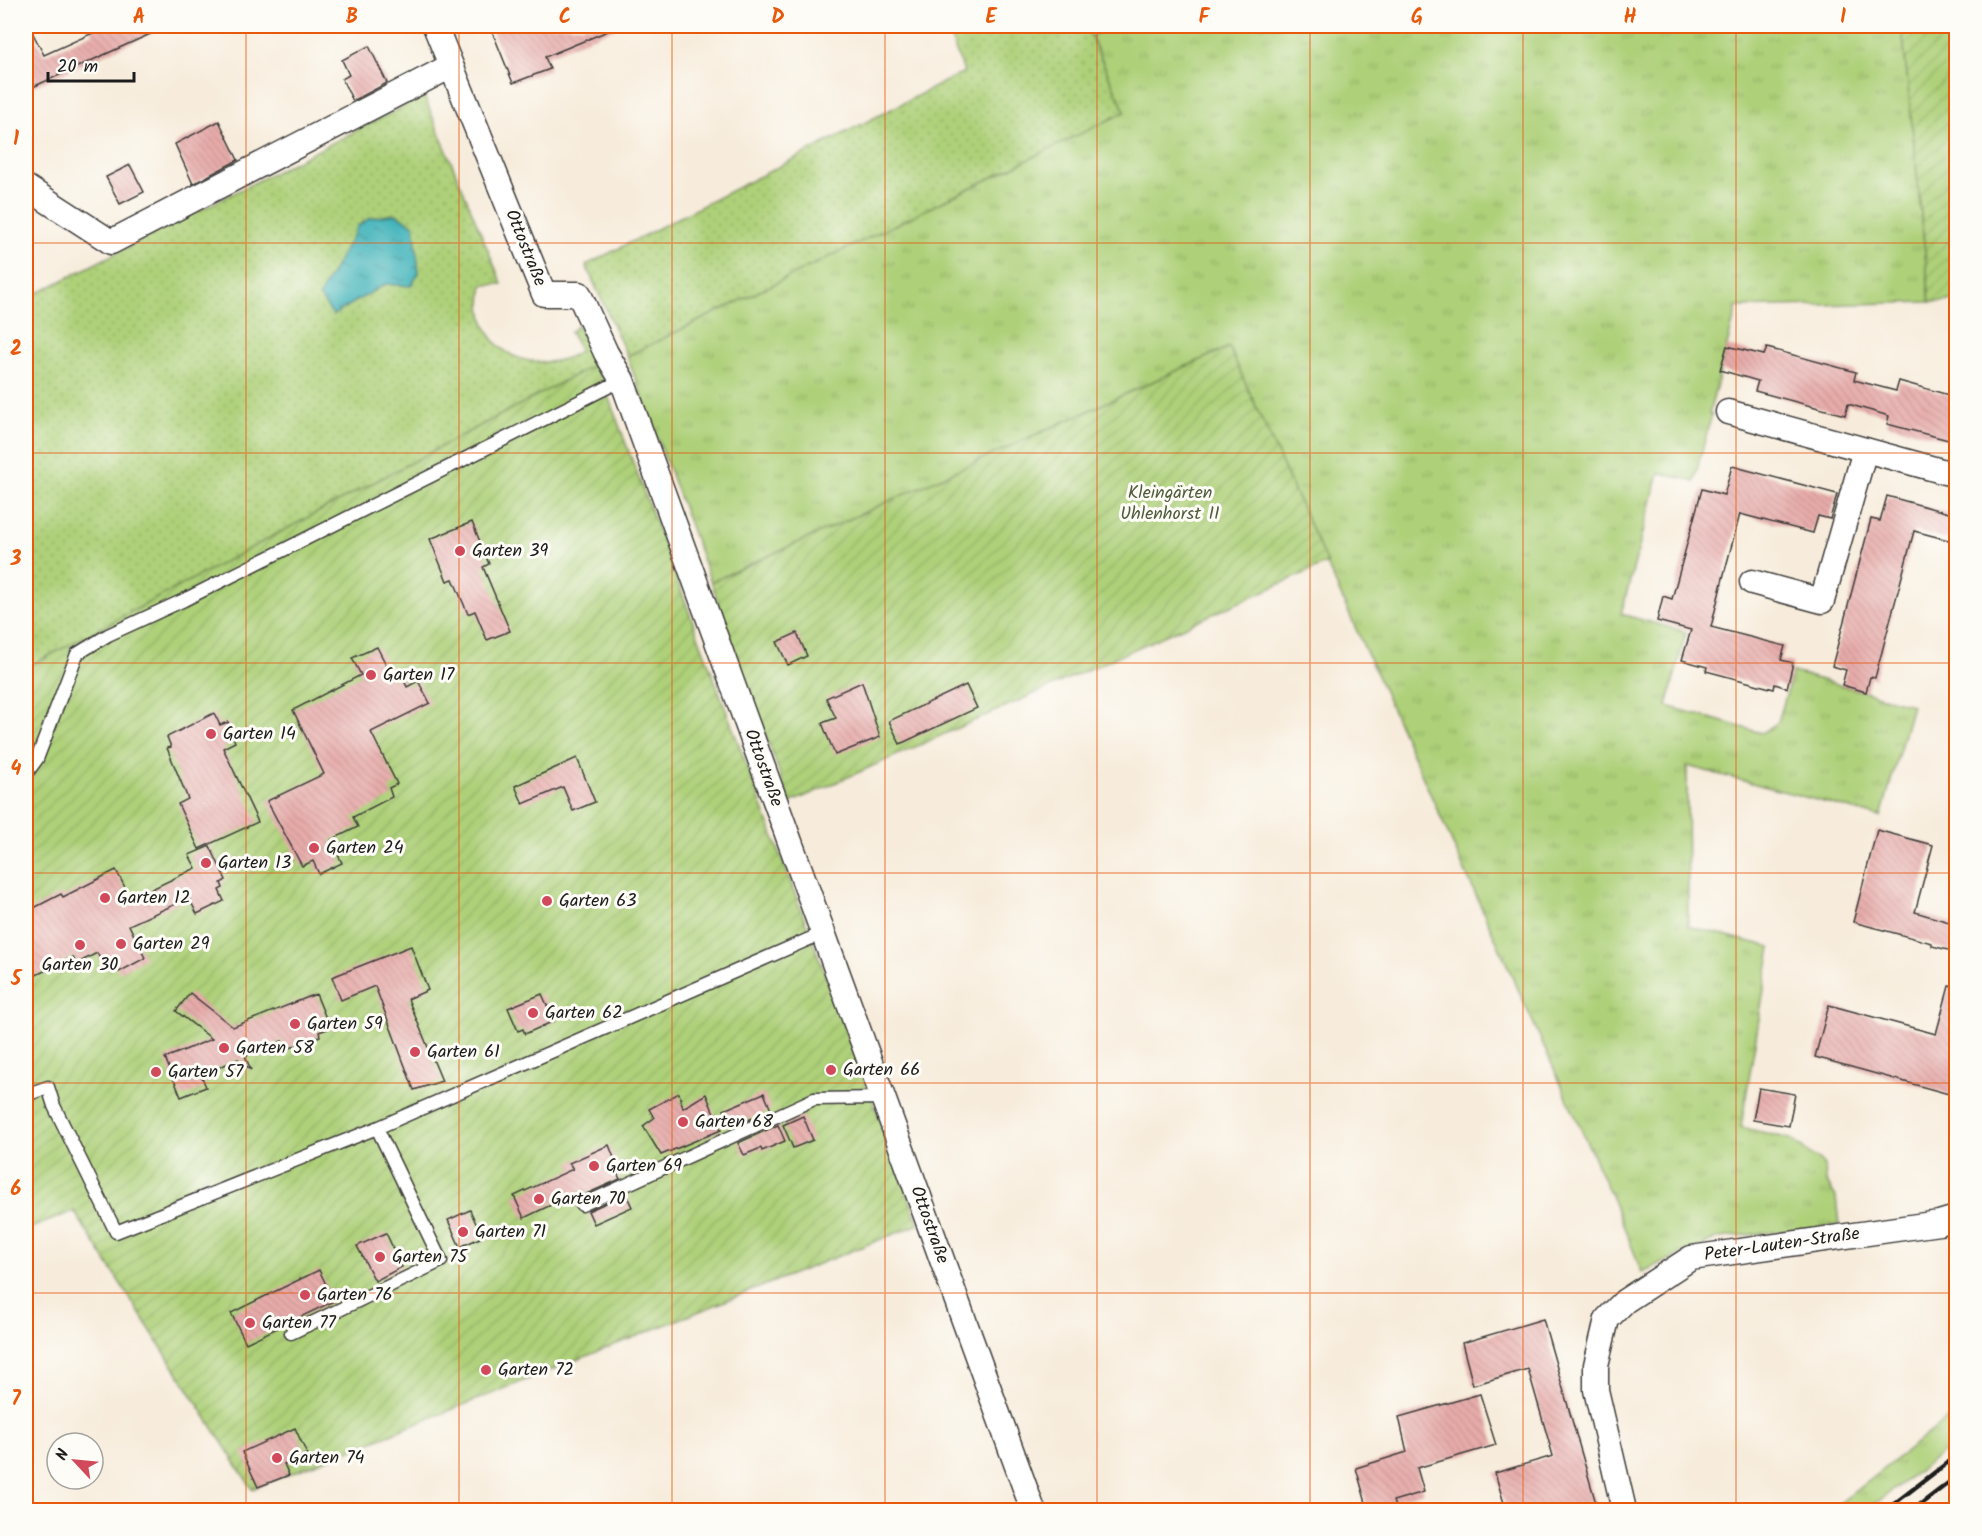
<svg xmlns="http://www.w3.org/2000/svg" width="1982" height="1536" font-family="Kalam,sans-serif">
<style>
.grass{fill:url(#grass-tufts);stroke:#64764a;stroke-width:1.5}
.park{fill:url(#park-dots);stroke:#64764a;stroke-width:1.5;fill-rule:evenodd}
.garden{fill:url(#garden-furrows);stroke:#64764a;stroke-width:1.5}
.water{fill:url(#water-ripples);stroke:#30686c;stroke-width:1.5}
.building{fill:url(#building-back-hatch)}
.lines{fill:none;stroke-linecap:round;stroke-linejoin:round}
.service-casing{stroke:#3d3b39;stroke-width:15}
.minor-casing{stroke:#3d3b39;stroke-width:27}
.service{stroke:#fff;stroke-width:12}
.minor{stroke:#fff;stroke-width:24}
.rail{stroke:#1c1c1c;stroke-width:4.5}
.grid{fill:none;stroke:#e8590c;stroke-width:1.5;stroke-opacity:0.55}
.poi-dot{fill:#d1495b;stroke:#fdfcf7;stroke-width:2}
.labels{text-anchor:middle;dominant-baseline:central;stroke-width:6;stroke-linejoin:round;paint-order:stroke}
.street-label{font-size:18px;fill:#1c1c1c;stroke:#fdfcf7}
.park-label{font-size:18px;fill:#4f5b3c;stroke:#fdfcf7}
.poi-label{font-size:18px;fill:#1c1c1c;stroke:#fdfcf7;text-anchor:start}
.neatline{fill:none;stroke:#e8590c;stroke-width:2}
.grid-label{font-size:20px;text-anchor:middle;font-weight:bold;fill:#e8590c}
</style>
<defs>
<pattern id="grass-tufts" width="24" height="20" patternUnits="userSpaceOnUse" patternTransform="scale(1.5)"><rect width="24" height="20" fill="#add078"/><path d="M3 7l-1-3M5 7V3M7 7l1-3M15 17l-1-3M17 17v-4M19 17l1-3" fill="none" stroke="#94b267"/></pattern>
<pattern id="park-dots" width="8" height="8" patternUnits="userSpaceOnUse" patternTransform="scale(1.5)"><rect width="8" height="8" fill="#add078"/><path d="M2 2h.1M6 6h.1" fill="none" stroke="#94b267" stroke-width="1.8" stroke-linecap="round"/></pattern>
<pattern id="garden-furrows" width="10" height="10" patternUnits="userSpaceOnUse" patternTransform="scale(1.5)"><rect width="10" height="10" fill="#add078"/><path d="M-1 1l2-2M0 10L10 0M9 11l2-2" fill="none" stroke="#94b267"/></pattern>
<pattern id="water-ripples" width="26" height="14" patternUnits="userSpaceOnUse" patternTransform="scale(1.5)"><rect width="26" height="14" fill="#45b5bb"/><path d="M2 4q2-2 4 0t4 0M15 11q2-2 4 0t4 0" fill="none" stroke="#399297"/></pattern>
<pattern id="building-back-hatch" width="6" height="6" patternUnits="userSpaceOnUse" patternTransform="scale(1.5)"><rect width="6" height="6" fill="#e7acaa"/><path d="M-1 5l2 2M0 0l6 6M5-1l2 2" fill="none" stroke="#c69392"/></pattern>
</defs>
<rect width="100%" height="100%" fill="#fdfcf7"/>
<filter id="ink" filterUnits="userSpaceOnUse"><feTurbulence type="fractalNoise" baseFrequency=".0167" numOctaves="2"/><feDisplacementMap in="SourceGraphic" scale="12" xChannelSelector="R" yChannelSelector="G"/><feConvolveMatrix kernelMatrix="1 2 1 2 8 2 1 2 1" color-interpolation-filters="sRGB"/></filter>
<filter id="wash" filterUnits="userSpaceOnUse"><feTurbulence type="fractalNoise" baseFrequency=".008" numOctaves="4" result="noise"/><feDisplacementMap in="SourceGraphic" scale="24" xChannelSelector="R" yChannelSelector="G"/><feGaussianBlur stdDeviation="1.35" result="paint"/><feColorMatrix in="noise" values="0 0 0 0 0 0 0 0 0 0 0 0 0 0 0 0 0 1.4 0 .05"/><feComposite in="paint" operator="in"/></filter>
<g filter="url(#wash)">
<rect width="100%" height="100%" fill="#f7ecdb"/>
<g class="grass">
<polygon points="1112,26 1902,26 1930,302 1737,307 1709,414 1712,414 1694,481 1659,473 1621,614 1686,632 1667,706 1762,733 1778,722 1793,672 1912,705 1881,817 1687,766 1688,926 1771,947 1741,1127 1790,1139 1825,1165 1826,1181 1836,1197 1839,1225 1719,1238 1642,1272 1613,1200 1229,347 711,582 627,356 1125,112 1091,36"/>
<polygon points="1956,1412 1956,1442 1867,1510 1831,1510"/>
</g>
<g class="park">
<polygon points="946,26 1086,26 1125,112 627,356 586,265 964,72"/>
<path d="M424,96L502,284L483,285C479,306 481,324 495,342C514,365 558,369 580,350L570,332L578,326L596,364L26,668V299ZM396,214L385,284L333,315L358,226L370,218Z"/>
</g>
<g class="garden">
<polygon points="1902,26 1956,26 1956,301 1930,302"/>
<polygon points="1229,347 1327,563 790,803 711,582"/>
<polygon points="596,364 919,1224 252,1489 74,1211 26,1230 26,668"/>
</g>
<polygon class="water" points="396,214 414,225 419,273 411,286 385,284 333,315 319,296 358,226 370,218"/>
<g id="blocks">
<g class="building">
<polygon points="26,26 29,26 44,55 93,33 89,26 168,26 26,90"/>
<polygon points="490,26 620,26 545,57 550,69 513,83"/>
<polygon points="369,46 387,83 353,101 342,79 349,75 342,60"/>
<polygon points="219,121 238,160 193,184 175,144"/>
<polygon points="130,165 144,192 120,204 106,177"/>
<polygon points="1727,346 1764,355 1767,348 1856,372 1854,380 1896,391 1899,381 1956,397 1956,442 1887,424 1889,416 1848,404 1845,415 1755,391 1758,381 1720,370"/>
<polygon points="1732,466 1837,494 1830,519 1818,516 1813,533 1740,514 1723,578 1711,627 1785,646 1781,660 1793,663 1787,688 1775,684 1774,689 1706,671 1707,667 1682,660 1691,630 1657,621 1663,596 1672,599 1702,489 1724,495"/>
<polygon points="1887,496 1956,515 1956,542 1914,531 1875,678 1870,677 1866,692 1842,685 1846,670 1832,666 1871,519 1880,521"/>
<polygon points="472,522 489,564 483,567 510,631 487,640 475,611 468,614 453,579 447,581 430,539"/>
<polygon points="797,633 807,656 788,665 777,642"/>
<polygon points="377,647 394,680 402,676 407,687 418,681 430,703 371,732 397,784 389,788 392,797 353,817 358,827 331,840 342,863 319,874 313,861 302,866 267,801 324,774 293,710 361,675 352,658"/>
<polygon points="862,682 880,737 835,755 822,723 836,718 826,698"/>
<polygon points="966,685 977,708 900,744 889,721"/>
<polygon points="214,713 220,725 228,722 235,742 223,748 258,822 199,849 178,804 188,799 167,748 171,747 167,737"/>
<polygon points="577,758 595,802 573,811 563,787 523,804 515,786"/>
<polygon points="1877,830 1933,845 1915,912 1956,924 1956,952 1932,946 1932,943 1853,922"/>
<polygon points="210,846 226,880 221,883 223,888 219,890 224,901 197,914 189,898 129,925 145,958 119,972 112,959 103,964 97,953 76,964 73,957 26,980 26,912 61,894 63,897 116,870 131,899 196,868 189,855"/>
<polygon points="411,946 428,990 408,999 442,1081 414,1090 375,986 341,1000 332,977"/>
<polygon points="1949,986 1956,987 1956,1096 1815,1057 1829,1005 1936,1034"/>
<polygon points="190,993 233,1027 316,994 330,1028 319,1032 320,1036 285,1050 282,1041 245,1056 251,1070 238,1059 201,1075 206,1087 181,1097 165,1058 212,1039 176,1011"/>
<polygon points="542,994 554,1021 525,1034 523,1029 518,1031 508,1008"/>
<polygon points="1759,1088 1795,1094 1789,1126 1753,1120"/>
<polygon points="679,1093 683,1108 706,1094 721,1130 661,1155 643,1126 654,1118 649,1109"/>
<polygon points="764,1093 771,1110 732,1127 724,1110"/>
<polygon points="803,1116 813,1140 793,1148 783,1125"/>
<polygon points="778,1125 785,1141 762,1151 761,1148 744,1155 738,1143"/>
<polygon points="609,1145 618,1168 615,1169 620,1179 582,1196 580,1191 524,1218 514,1196 573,1169 569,1163"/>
<polygon points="626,1194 632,1207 594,1224 588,1211"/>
<polygon points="470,1210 482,1237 460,1247 448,1220"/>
<polygon points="386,1233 402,1267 375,1281 357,1246"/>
<polygon points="319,1270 334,1301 246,1343 231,1313"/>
<polygon points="1543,1319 1580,1448 1598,1510 1506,1510 1495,1473 1553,1456 1528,1369 1473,1385 1462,1343"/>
<polygon points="1480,1394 1496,1445 1417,1468 1424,1492 1393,1501 1396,1510 1368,1510 1356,1468 1407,1452 1399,1417"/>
<polygon points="295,1428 307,1454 284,1464 289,1475 258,1487 242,1452"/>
</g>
</g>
</g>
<g filter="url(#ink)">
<use href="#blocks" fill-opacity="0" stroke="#3d3b39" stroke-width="1.5"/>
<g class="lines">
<g class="service-casing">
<g id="service">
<polyline points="26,774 37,759 77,654 108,635 184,600 622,380"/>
<polyline points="26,1095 48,1087 54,1106 116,1232 377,1128 823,933"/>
<polyline points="582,1205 814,1099 883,1098"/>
<polyline points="291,1333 441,1261 377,1128"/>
</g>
</g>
<g class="minor-casing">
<g id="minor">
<polyline points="435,26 544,294 579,294 606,353 622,380 1033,1510"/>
<polyline points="26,187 111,242 451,66"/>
<polyline points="1728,412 1956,475"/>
<polyline points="1752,582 1822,601 1865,450"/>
<polyline points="1624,1510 1596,1390 1596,1365 1607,1319 1625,1301 1691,1258 1939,1223 1956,1218"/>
</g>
</g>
<use href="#service" class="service"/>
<use href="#minor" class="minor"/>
<g class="rail">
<polyline points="1886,1510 1956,1456"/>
<polyline points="1913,1510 1956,1477"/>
</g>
</g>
</g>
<path class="grid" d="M246,26V1510M459,26V1510M672,26V1510M885,26V1510M1097,26V1510M1310,26V1510M1523,26V1510M1736,26V1510M26,243H1956M26,453H1956M26,663H1956M26,873H1956M26,1083H1956M26,1293H1956"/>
<g class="poi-dot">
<circle cx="460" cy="551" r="6"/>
<circle cx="371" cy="675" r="6"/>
<circle cx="211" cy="734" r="6"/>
<circle cx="314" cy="848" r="6"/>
<circle cx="206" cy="863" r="6"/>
<circle cx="105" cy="898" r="6"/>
<circle cx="547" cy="901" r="6"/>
<circle cx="121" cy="944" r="6"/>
<circle cx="80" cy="945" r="6"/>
<circle cx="533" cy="1013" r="6"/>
<circle cx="295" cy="1024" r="6"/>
<circle cx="224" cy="1048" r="6"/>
<circle cx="415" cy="1052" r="6"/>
<circle cx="831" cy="1070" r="6"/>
<circle cx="156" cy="1072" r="6"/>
<circle cx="683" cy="1122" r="6"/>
<circle cx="594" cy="1166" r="6"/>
<circle cx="539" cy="1199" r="6"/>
<circle cx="463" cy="1232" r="6"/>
<circle cx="380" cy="1257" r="6"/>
<circle cx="305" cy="1295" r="6"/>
<circle cx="250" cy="1323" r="6"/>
<circle cx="486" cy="1370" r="6"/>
<circle cx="277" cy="1458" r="6"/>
</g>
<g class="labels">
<g class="street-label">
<text transform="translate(525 248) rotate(68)">Ottostraße</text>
<text transform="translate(763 768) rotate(70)">Ottostraße</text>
<text transform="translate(929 1225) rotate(70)">Ottostraße</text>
<text transform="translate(1782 1245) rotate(-8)">Peter-Lauten-Straße</text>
</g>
<g class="park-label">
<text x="1170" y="493">Kleingärten<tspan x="1170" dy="21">Uhlenhorst II</tspan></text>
</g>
<g class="poi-label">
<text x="472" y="551">Garten 39</text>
<text x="383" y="675">Garten 17</text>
<text x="223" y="734">Garten 14</text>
<text x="326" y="848">Garten 24</text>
<text x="218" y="863">Garten 13</text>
<text x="117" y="898">Garten 12</text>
<text x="559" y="901">Garten 63</text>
<text x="133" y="944">Garten 29</text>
<text x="80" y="965" text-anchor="middle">Garten 30</text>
<text x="545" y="1013">Garten 62</text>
<text x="307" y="1024">Garten 59</text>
<text x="236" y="1048">Garten 58</text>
<text x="427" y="1052">Garten 61</text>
<text x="843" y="1070">Garten 66</text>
<text x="168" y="1072">Garten 57</text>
<text x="695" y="1122">Garten 68</text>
<text x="606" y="1166">Garten 69</text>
<text x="551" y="1199">Garten 70</text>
<text x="475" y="1232">Garten 71</text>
<text x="392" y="1257">Garten 75</text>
<text x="317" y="1295">Garten 76</text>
<text x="262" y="1323">Garten 77</text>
<text x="498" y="1370">Garten 72</text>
<text x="289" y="1458">Garten 74</text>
</g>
</g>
<rect width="1982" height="1536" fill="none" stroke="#fdfcf7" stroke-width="66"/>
<g transform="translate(75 1461) rotate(296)"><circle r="28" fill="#fdfcf7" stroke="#a3a29f" stroke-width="1.5"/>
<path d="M0-4.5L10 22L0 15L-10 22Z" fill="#d1495b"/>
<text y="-9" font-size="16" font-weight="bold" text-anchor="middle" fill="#1c1c1c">N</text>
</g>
<path d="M48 72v9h86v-9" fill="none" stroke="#1c1c1c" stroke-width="3"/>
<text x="57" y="72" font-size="18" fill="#1c1c1c" stroke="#fdfcf7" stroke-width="4.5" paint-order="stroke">20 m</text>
<rect x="33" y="33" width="1916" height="1470" class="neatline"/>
<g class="grid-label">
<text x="139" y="23">A</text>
<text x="352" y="23">B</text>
<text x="565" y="23">C</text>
<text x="778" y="23">D</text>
<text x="991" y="23">E</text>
<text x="1204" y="23">F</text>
<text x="1417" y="23">G</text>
<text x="1630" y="23">H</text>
<text x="1843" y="23">I</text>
<text x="16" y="145">1</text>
<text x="16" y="355">2</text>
<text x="16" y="565">3</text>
<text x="16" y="775">4</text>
<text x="16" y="985">5</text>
<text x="16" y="1195">6</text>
<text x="16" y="1405">7</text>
</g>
</svg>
